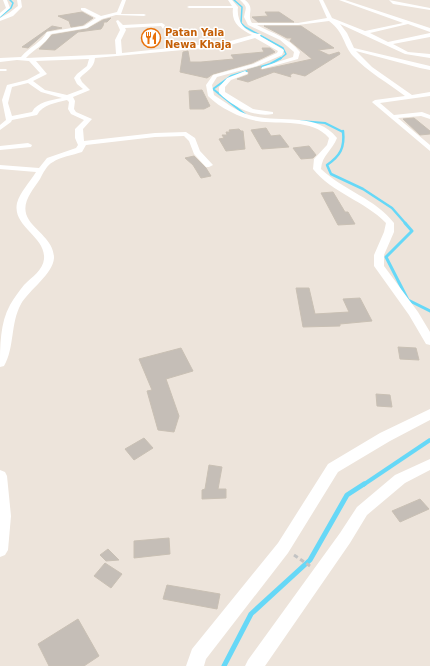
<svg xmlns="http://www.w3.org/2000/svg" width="430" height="666" font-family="'DejaVu Sans',sans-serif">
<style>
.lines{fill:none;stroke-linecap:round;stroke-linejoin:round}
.stream-far5{stroke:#66d8f7;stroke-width:1.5}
.stream-far4{stroke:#66d8f7;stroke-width:2}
.stream-far3{stroke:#66d8f7;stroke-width:2.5}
.stream-far2{stroke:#66d8f7;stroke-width:3}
.stream-far1{stroke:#66d8f7;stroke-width:4}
.stream{stroke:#66d8f7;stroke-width:5}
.building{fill:#c5beb7;stroke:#c9c0b4}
.path{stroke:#c3c3c3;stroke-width:3;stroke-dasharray:4.5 3;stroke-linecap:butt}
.lane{fill:#fff;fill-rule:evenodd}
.street{fill:#fff;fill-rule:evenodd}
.labels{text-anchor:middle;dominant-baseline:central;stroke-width:3;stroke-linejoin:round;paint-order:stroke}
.far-food-label{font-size:10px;font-weight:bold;fill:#c56008;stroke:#fff;text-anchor:start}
</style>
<rect width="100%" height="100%" fill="#ede4db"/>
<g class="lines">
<g class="stream-far5">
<polyline points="234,0 242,7 241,23 245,27 283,48 286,54 280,59"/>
<polyline points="0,17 11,8 13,3 10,0"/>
</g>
<g class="stream-far4">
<polyline points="247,116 213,89 231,76 270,64 281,58"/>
<polyline points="301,121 325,123 343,132"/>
</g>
<path class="stream-far3" d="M343,131C345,148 340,156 327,165L331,174L363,189L392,208L406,224"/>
<polyline class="stream-far2" points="405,223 412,231 386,257 408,300 430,311"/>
<polyline class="stream-far1" points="363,485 430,440"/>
<polyline class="stream" points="224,666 251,614 310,560 347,495 364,484"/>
</g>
<g class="building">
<polygon points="82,12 93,18 83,25 71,27 69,21 58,16"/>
<polygon points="265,12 279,12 294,22 258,22 252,17 268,16"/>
<polygon points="111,18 107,22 104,22 103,26 101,29 78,32 55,50 39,49 52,35 87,29 103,20"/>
<polygon points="52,26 62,28 47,31 28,48 22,47"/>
<polygon points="264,26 301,26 334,48 318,50 329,55 339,52 340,54 305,76 293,73 290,75 291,77 274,72 248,82 237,79 248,75 249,73 247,70 261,66 260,69 262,70 312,59 290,41 292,38 287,38"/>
<polygon points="262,48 270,48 275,52 252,63 213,74 207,78 180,72 183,52 188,51 190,62 201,62 234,59 231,55 264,52"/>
<polygon points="202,90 210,106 204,109 190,109 189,91"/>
<polygon points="414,118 430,131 430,134 420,135 403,119"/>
<polygon points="266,128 271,136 280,135 289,147 262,149 251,130"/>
<polygon points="239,129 241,131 243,131 245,149 226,151 219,139 224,138 222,135 227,135 226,132 230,132 229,130"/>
<polygon points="309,146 316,155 313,158 301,159 293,148"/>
<polygon points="194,156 206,168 211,176 201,178 193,165 185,158"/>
<polygon points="333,192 345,212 348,212 355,224 338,225 321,193"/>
<polygon points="296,288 309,288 315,314 349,312 343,299 360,298 372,321 340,324 340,326 303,327"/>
<polygon points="398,347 416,348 419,360 400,359"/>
<polygon points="181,348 193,371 166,379 179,416 174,432 158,430 147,391 152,390 139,359"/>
<polygon points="376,394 390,395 392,407 377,406"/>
<polygon points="144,438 153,448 134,460 125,449"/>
<polygon points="209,465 222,467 218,489 226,489 226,498 202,499 202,490 205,489"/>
<polygon points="420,499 429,509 400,522 392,511"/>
<polygon points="169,538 170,554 134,558 134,541"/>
<polygon points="108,549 119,560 106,561 100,555"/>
<polygon points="105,563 122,574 111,588 94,576"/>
<polygon points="167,585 220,594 217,609 163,599"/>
<polygon points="78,619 99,656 84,666 49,666 38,644"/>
</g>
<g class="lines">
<polyline class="path" points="294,555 310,566"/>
<polygon class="lane" points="0,69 6,69 7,70 6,71 0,71"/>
<g class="street">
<polygon points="3,0 7,0 10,8 0,17 0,13 6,8"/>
<polygon points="17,0 21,0 22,7 13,16 0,21 0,18 9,13 18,6"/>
<path d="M122,0H126L121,14H144L146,15L144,16L116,15L102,19L87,28L51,34C45,45 34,49 26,58L116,54L115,40L120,30L116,21L118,20L123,25L162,23L165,25L163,29L161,26L125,28L126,30L121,40L122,53L227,42L252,35C240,29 231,23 233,8H189L187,7L189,6H232L228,0H232L238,7C236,22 246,34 261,34L260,36L284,50L282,55L257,66L217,77L212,85L214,95C225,102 236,111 249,115C277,124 316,111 337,138C332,151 322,155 321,169C343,190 376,199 394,223V232L384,255V266L418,312L430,332V345L426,344L409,315L374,266V255L384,232L386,223C365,201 332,193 313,169L314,159L327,145L329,138C312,118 280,125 257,121C240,118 220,108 208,96L206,85L213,75L253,64L277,53L278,51L255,38L227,46L95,58C94,69 86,71 80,78L82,82L90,90L73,97L75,101L74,109L76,112L92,119L83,129L84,141L155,133L186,132L195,138L200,151L213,165L209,167H206L194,154L189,141L184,136L155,137L86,145L82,152C73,155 60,157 53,162C47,165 43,173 40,179C32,191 19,205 29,220C37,232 54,241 54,258C53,274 29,290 21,304C10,324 15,347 4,366L0,367C0,346 0,323 10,305C14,298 19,291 24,285C32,277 43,270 44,259C46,236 12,227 17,203C20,192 30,182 36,172L0,169V165L39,168L47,158L76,148L78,145L75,138V129L84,120L71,114L68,109L69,102L67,100C56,103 43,104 37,115L12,120L11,122L0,130V125L6,120L2,100L7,85L27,80L40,73L29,61L17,60L0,62V58L21,57C29,47 41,43 47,32L84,26L96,18L81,10V8H85L101,16L117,12ZM89,59L87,66L77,74L74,78L77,84L83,89L67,95L45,90L33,81L47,74L36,61ZM28,83L41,92L62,98C51,100 37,102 32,112L12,116L8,103L12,87Z"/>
<path d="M240,0H245C256,9 246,13 252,23H298L327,18L319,0H323L332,18L365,31L403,23L339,0H345L430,28V32L408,24L370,33L388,42L430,33V37L393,44L408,52L430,54V58L405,54L340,24L347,33L354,48L430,66V70L420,68L356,51L372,67L412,95L430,92V96L380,103L394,115L422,112L430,115V119L421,116L398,118L430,145V151L373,103L372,102L375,100L405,96C388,83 368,72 353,56C343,45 345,33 329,21L298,25H257C272,33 289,38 300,52L298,59L262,69V67L293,57L294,52L280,40L248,25L244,17C246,6 248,8 240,0Z"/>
<polygon points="389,0 430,8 430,10 393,4"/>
<path d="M245,71L248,73L247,74L231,80L225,87V92L253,109L273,112V114C254,118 232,106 219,93V87L227,78Z"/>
<polygon points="28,143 32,145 31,147 0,150 0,146"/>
<polygon points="430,409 430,420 390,441 338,472 288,553 206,659 204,666 186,666 192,649 278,543 328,464 380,433"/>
<polygon points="430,459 430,470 405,483 367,515 350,543 265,666 245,666 248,660 340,533 357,507 395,475"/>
<polygon points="0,470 5,472 7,476 11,516 8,550 5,555 0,557"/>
</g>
</g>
<defs>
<g id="restaurant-ring" transform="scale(1)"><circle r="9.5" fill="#fff" stroke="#e8710a" stroke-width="1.5"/><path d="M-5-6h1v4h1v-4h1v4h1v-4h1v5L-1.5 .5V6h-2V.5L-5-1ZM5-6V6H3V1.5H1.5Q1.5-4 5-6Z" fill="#e8710a"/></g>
</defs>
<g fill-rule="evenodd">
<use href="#restaurant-ring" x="151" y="38"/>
</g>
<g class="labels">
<g class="far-food-label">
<text x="165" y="32">Patan Yala<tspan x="165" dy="12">Newa Khaja</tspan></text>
</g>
</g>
</svg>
